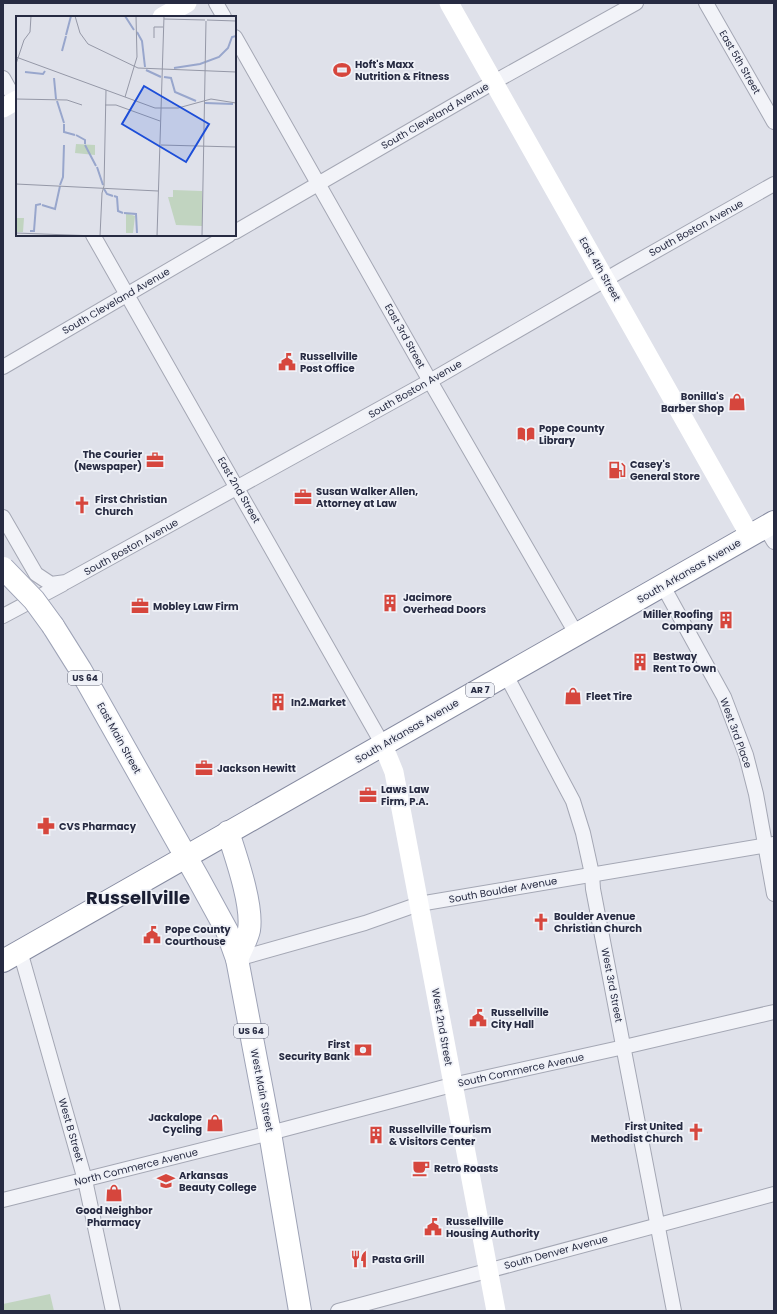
<svg xmlns="http://www.w3.org/2000/svg" width="777" height="1314" font-family="Poppins,sans-serif">
<style>
.green{fill:#c1d4c0}
.lines{fill:none;stroke-linecap:round;stroke-linejoin:round}
.street-casing{stroke:#a4a7b4;stroke-width:16}
.primary-casing{stroke:#9ea3b6;stroke-width:24}
.highway-casing{stroke:#868ba1;stroke-width:24}
.street{stroke:#f2f3f8;stroke-width:14}
.secondary{stroke:#fff;stroke-width:19}
.primary{stroke:#fff;stroke-width:22}
.highway{stroke:#fff;stroke-width:22}
.primary-bridge-casing{stroke:#9ea3b6;stroke-width:24;stroke-linecap:butt}
.primary-bridge{stroke:#fff;stroke-width:22}
.labels{text-anchor:middle;dominant-baseline:central;stroke-width:3.5;stroke-linejoin:round;paint-order:stroke}
.shield{fill:#eff1f7;stroke:#636678;stroke-width:1}
.shield-label{font-size:9px;font-weight:bold;fill:#272b42}
.street-label{font-size:10px;fill:#272b42;stroke:#eff1f7}
.poi-label{font-size:10px;font-weight:bold;fill:#272b42;stroke:#eff1f7;text-anchor:start}
.town-label{font-size:18px;font-weight:bold;fill:#191d32;stroke:#eff1f7}
.inset-river{fill:none;stroke:#98a6cc;stroke-width:2}
.inset-road{fill:none;stroke:#9598a7;stroke-width:1}
.view{fill:#1d4ed8;fill-opacity:0.15;stroke:#1d4ed8;stroke-width:2}
.inset-edge{fill:none;stroke:#272b42;stroke-width:2}
</style>
<rect width="100%" height="100%" fill="#dfe1ea"/>
<polygon class="green" points="50,1294 54,1311 3,1311 3,1304"/>
<g class="lines">
<g class="street-casing">
<g id="street">
<polyline points="216,3 224,17"/>
<polyline points="706,3 774,122"/>
<polyline points="235,37 430,381 577,635"/>
<polyline points="3,78 17,103"/>
<polyline points="235,232 494,82 636,3"/>
<polyline points="93,235 383,745"/>
<polyline points="3,367 229,235"/>
<polyline points="3,517 36,574 51,584 66,582 430,381 622,270 774,184"/>
<polyline points="765,527 774,542"/>
<polyline points="663,586 724,697 746,755 756,794 774,894"/>
<polyline points="3,616 63,584"/>
<polyline points="506,675 573,801 583,833 592,874 593,889 674,1311"/>
<polyline points="20,951 85,1180 113,1311"/>
<polyline points="237,959 365,923 419,904 774,844"/>
<polyline points="3,1200 270,1133 452,1085 624,1047 774,1012"/>
<polyline points="338,1311 774,1194"/>
</g>
</g>
<g class="primary-casing">
<g id="primary">
<polyline points="53,626 80,669 198,878 227,931 237,959 270,1133 300,1311"/>
<path d="M228,832C236,857 253,905 249,930C247,939 241,950 237,959"/>
</g>
</g>
<g class="highway-casing">
<polyline id="highway" points="3,961 774,522"/>
</g>
<use href="#street" class="street"/>
<g class="secondary">
<polyline points="449,3 750,536"/>
<polyline points="162,17 187,3"/>
<polyline points="3,108 17,100"/>
<polyline points="383,745 394,772 496,1311"/>
</g>
<use href="#primary" class="primary"/>
<use href="#highway" class="highway"/>
<g class="primary-bridge-casing">
<polyline id="primary-bridge" points="3,568 34,600 53,626"/>
</g>
<use href="#primary-bridge" class="primary-bridge"/>
</g>
<defs>
<g id="stadium-bare" transform="scale(1.38)"><path d="M0-5a6.5 5 0 1 0 0 10a6.5 5 0 1 0 0-10ZM-3.5-1.8h7v3.6h-7Z" fill="#d6463d" stroke="#eff1f7" stroke-width="2.5" paint-order="stroke"/></g>
<g id="civic-bare" transform="scale(1.38)"><path d="M-.6-6.5H3V-4.5H.6V-3L4-1V1h2V6H-6V1h2V-1L-.6-3ZM-1.2 2.5V6h2.4V2.5Z" fill="#d6463d" stroke="#eff1f7" stroke-width="2.5" paint-order="stroke"/></g>
<g id="shop-bare" transform="scale(1.38)"><path d="M-5-2.5h2.3a2.7 3.5 0 0 1 5.4 0H5L5.5 6h-11ZM-1.5-2.5h3a1.5 2.3 0 0 0-3 0Z" fill="#d6463d" stroke="#eff1f7" stroke-width="2.5" paint-order="stroke"/></g>
<g id="library-bare" transform="scale(1.38)"><path d="M-6-4Q-3-5.5-.7-3.5V5Q-3 3-6 4ZM6-4Q3-5.5 .7-3.5V5Q3 3 6 4Z" fill="#d6463d" stroke="#eff1f7" stroke-width="2.5" paint-order="stroke"/></g>
<g id="office-bare" transform="scale(1.38)"><path d="M-6-3h4V-5.5h4V-3h4V5H-6ZM-1-4.5V-3h2v-1.5ZM-6 0V1H6V0Z" fill="#d6463d" stroke="#eff1f7" stroke-width="2.5" paint-order="stroke"/></g>
<g id="fuel-bare" transform="scale(1.38)"><path d="M-5.5-6h7V0h2V4h1.3V-2.5L3-4.5l.8-.8L6-3V5H2.5V1h-1V6h-7ZM-4.2-4.7v3.2H.2V-4.7Z" fill="#d6463d" stroke="#eff1f7" stroke-width="2.5" paint-order="stroke"/></g>
<g id="church-bare" transform="scale(1.38)"><path d="M-1.2-6h2.4v3.5h3.3v2.4h-3.3V6h-2.4V-.1h-3.3v-2.4h3.3Z" fill="#d6463d" stroke="#eff1f7" stroke-width="2.5" paint-order="stroke"/></g>
<g id="building-bare" transform="scale(1.38)"><path d="M-4-6H4V6H1V3H-1V6H-4ZM-2.5-4.3h1.7v1.8h-1.7ZM.8-4.3h1.7v1.8H.8ZM-2.5-1h1.7V.8h-1.7ZM.8-1h1.7V.8H.8Z" fill="#d6463d" stroke="#eff1f7" stroke-width="2.5" paint-order="stroke"/></g>
<g id="pharmacy-bare" transform="scale(1.38)"><path d="M-2-6h4v4h4v4h-4v4h-4v-4h-4v-4h4Z" fill="#d6463d" stroke="#eff1f7" stroke-width="2.5" paint-order="stroke"/></g>
<g id="bank-bare" transform="scale(1.38)"><path d="M-6-4H6V4H-6ZM0-2.3a2.3 2.3 0 1 0 0 4.6a2.3 2.3 0 1 0 0-4.6Z" fill="#d6463d" stroke="#eff1f7" stroke-width="2.5" paint-order="stroke"/></g>
<g id="cafe-bare" transform="scale(1.38)"><path d="M-5.5-4.5H6V0H3Q3 3.5 0 3.5H-2.5Q-5.5 3.5-5.5 0ZM3-3.2v2h1.7v-2ZM-6 4.5H4V6H-6Z" fill="#d6463d" stroke="#eff1f7" stroke-width="2.5" paint-order="stroke"/></g>
<g id="university-bare" transform="scale(1.38)"><path d="M0-5L7-2L0 1L-7-2ZM-4 1L0 2.5L4 1V4Q0 6-4 4Z" fill="#d6463d" stroke="#eff1f7" stroke-width="2.5" paint-order="stroke"/></g>
<g id="restaurant-bare" transform="scale(1.38)"><path d="M-5-6h1v4h1v-4h1v4h1v-4h1v5L-1.5 .5V6h-2V.5L-5-1ZM5-6V6H3V1.5H1.5Q1.5-4 5-6Z" fill="#d6463d" stroke="#eff1f7" stroke-width="2.5" paint-order="stroke"/></g>
</defs>
<g fill-rule="evenodd">
<use href="#stadium-bare" x="342" y="70"/>
<use href="#civic-bare" x="287" y="362"/>
<use href="#shop-bare" x="737" y="402"/>
<use href="#library-bare" x="526" y="434"/>
<use href="#office-bare" x="155" y="460"/>
<use href="#fuel-bare" x="617" y="470"/>
<use href="#office-bare" x="303" y="497"/>
<use href="#church-bare" x="82" y="505"/>
<use href="#building-bare" x="390" y="603"/>
<use href="#office-bare" x="140" y="606"/>
<use href="#building-bare" x="726" y="620"/>
<use href="#building-bare" x="640" y="662"/>
<use href="#shop-bare" x="573" y="696"/>
<use href="#building-bare" x="278" y="702"/>
<use href="#office-bare" x="204" y="768"/>
<use href="#office-bare" x="368" y="795"/>
<use href="#pharmacy-bare" x="46" y="826"/>
<use href="#church-bare" x="541" y="922"/>
<use href="#civic-bare" x="152" y="935"/>
<use href="#civic-bare" x="478" y="1018"/>
<use href="#bank-bare" x="363" y="1050"/>
<use href="#shop-bare" x="215" y="1123"/>
<use href="#church-bare" x="696" y="1132"/>
<use href="#building-bare" x="376" y="1135"/>
<use href="#cafe-bare" x="421" y="1168"/>
<use href="#university-bare" x="166" y="1181"/>
<use href="#shop-bare" x="114" y="1193"/>
<use href="#civic-bare" x="433" y="1227"/>
<use href="#restaurant-bare" x="359" y="1259"/>
</g>
<g class="labels">
<g class="shield">
<rect x="68" y="671" width="34" height="14" rx="3"/>
<rect x="466" y="683" width="28" height="14" rx="3"/>
<rect x="234" y="1024" width="34" height="14" rx="3"/>
</g>
<g class="shield-label">
<text x="85" y="678">US 64</text>
<text x="480" y="690">AR 7</text>
<text x="251" y="1031">US 64</text>
</g>
<g class="street-label">
<text transform="translate(740 62) rotate(60)">East 5th Street</text>
<text transform="translate(435 116) rotate(-30)">South Cleveland Avenue</text>
<text transform="translate(696 228) rotate(-29)">South Boston Avenue</text>
<text transform="translate(600 269) rotate(60)">East 4th Street</text>
<text transform="translate(116 301) rotate(-30)">South Cleveland Avenue</text>
<text transform="translate(405 336) rotate(61)">East 3rd Street</text>
<text transform="translate(415 389) rotate(-30)">South Boston Avenue</text>
<text transform="translate(239 490) rotate(60)">East 2nd Street</text>
<text transform="translate(131 547) rotate(-29)">South Boston Avenue</text>
<text transform="translate(689 571) rotate(-30)">South Arkansas Avenue</text>
<text transform="translate(407 731) rotate(-30)">South Arkansas Avenue</text>
<text transform="translate(736 733) rotate(70)">West 3rd Place</text>
<text transform="translate(119 738) rotate(61)">East Main Street</text>
<text transform="translate(503 890) rotate(-10)">South Boulder Avenue</text>
<text transform="translate(612 985) rotate(79)">West 3rd Street</text>
<text transform="translate(442 1027) rotate(80)">West 2nd Street</text>
<text transform="translate(521 1070) rotate(-12)">South Commerce Avenue</text>
<text transform="translate(262 1090) rotate(79)">West Main Street</text>
<text transform="translate(71 1130) rotate(74)">West B Street</text>
<text transform="translate(136 1167) rotate(-14)">North Commerce Avenue</text>
<text transform="translate(556 1252) rotate(-15)">South Denver Avenue</text>
</g>
<g class="poi-label">
<text x="355" y="64">Hoft's Maxx<tspan x="355" dy="12">Nutrition &amp; Fitness</tspan></text>
<text x="300" y="356">Russellville<tspan x="300" dy="12">Post Office</tspan></text>
<text x="724" y="396" text-anchor="end">Bonilla's<tspan x="724" dy="12">Barber Shop</tspan></text>
<text x="539" y="428">Pope County<tspan x="539" dy="12">Library</tspan></text>
<text x="142" y="454" text-anchor="end">The Courier<tspan x="142" dy="12">(Newspaper)</tspan></text>
<text x="630" y="464">Casey's<tspan x="630" dy="12">General Store</tspan></text>
<text x="316" y="491">Susan Walker Allen,<tspan x="316" dy="12">Attorney at Law</tspan></text>
<text x="95" y="499">First Christian<tspan x="95" dy="12">Church</tspan></text>
<text x="403" y="597">Jacimore<tspan x="403" dy="12">Overhead Doors</tspan></text>
<text x="153" y="606">Mobley Law Firm</text>
<text x="713" y="614" text-anchor="end">Miller Roofing<tspan x="713" dy="12">Company</tspan></text>
<text x="653" y="656">Bestway<tspan x="653" dy="12">Rent To Own</tspan></text>
<text x="586" y="696">Fleet Tire</text>
<text x="291" y="702">In2.Market</text>
<text x="217" y="768">Jackson Hewitt</text>
<text x="381" y="789">Laws Law<tspan x="381" dy="12">Firm, P.A.</tspan></text>
<text x="59" y="826">CVS Pharmacy</text>
<text x="554" y="916">Boulder Avenue<tspan x="554" dy="12">Christian Church</tspan></text>
<text x="165" y="929">Pope County<tspan x="165" dy="12">Courthouse</tspan></text>
<text x="491" y="1012">Russellville<tspan x="491" dy="12">City Hall</tspan></text>
<text x="350" y="1044" text-anchor="end">First<tspan x="350" dy="12">Security Bank</tspan></text>
<text x="202" y="1117" text-anchor="end">Jackalope<tspan x="202" dy="12">Cycling</tspan></text>
<text x="683" y="1126" text-anchor="end">First United<tspan x="683" dy="12">Methodist Church</tspan></text>
<text x="389" y="1129">Russellville Tourism<tspan x="389" dy="12">&amp; Visitors Center</tspan></text>
<text x="434" y="1168">Retro Roasts</text>
<text x="179" y="1175">Arkansas<tspan x="179" dy="12">Beauty College</tspan></text>
<text x="114" y="1210" text-anchor="middle">Good Neighbor<tspan x="114" dy="12">Pharmacy</tspan></text>
<text x="446" y="1221">Russellville<tspan x="446" dy="12">Housing Authority</tspan></text>
<text x="372" y="1259">Pasta Grill</text>
</g>
<g class="town-label">
<text x="138" y="897">Russellville</text>
</g>
</g>
<g transform="translate(16 16)">
<rect width="220" height="220" fill="#dfe1ea"/>
<path d="M60,128L79,129V139L59,137ZM157,174L186,175V210L160,209L152,181H157ZM110,197L119,200L117,217H110ZM0,202H8L7,216H0Z" fill="#c1d4c0"/>
<path class="inset-river" d="M109,0L118,14M121,16L126,25L129,51M50,19L55,0M46,35L50,20M158,52L184,48L203,41L212,32L216,21L220,20M130,54L145,61M9,56L27,58L29,55M148,61L155,62L159,76L180,85M38,62L40,83M41,85L48,107M189,87L217,88M48,108V116L59,119M60,119L69,124V128M69,129L80,150M81,151L87,169M44,169L47,161L48,129M88,173L91,178L97,180M98,180L101,181L102,195L107,197M26,189L39,193L44,170M108,197L120,198L121,217M14,215H18L20,189L25,188"/>
<path class="inset-road" d="M59,0L64,17L72,28L122,52L220,56M148,3L189,4M191,4L220,5M138,22V11H147M0,41L139,92H162L195,83L220,87M0,48L8,24L14,16L15,0M109,81L121,41L120,0M0,83L51,84L66,89M89,89H100L144,105M145,129L220,131M0,168L142,175M0,217L80,220M84,220L86,177L88,170L90,74M141,220L148,0M186,220L190,5"/>
<path class="view" d="M128,70L193,108L170,146L106,108Z"/>
<rect width="220" height="220" class="inset-edge"/>
</g>
<rect width="777" height="1314" fill="none" stroke="#272b42" stroke-width="8"/>
</svg>
